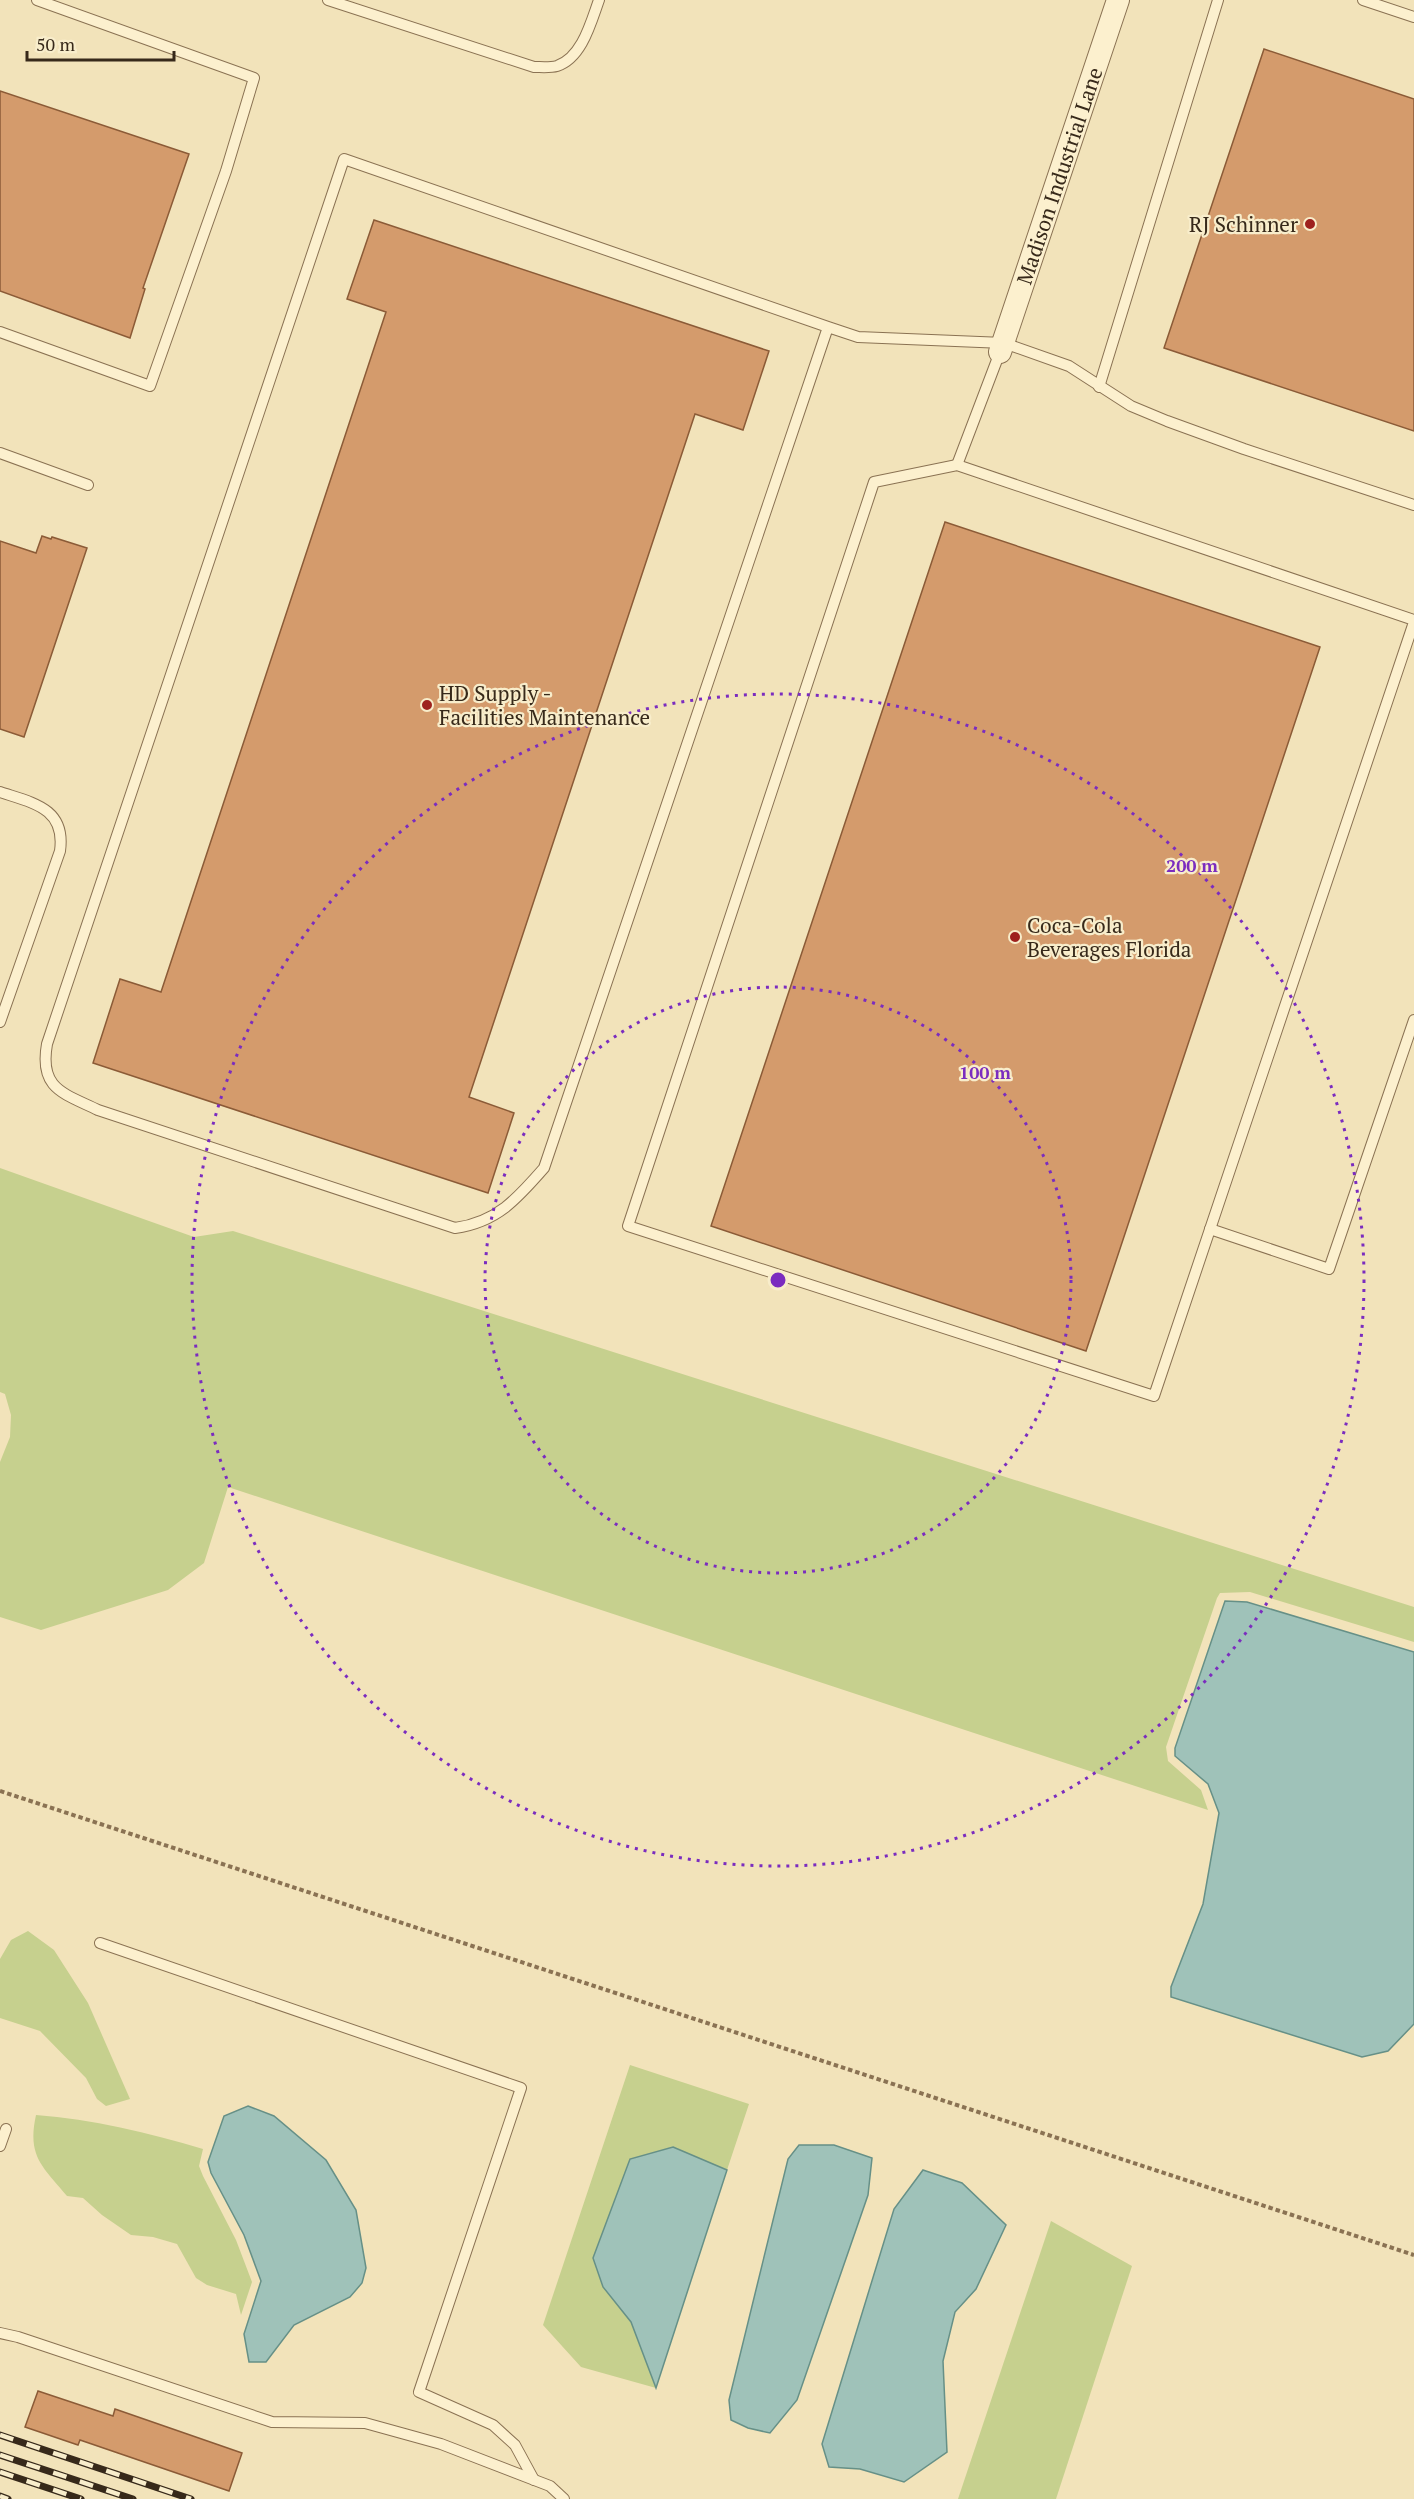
<svg xmlns="http://www.w3.org/2000/svg" width="1414" height="2499" font-family="'PT Serif',serif">
<style>
.green{fill:#c6d08e}
.water{fill:#9fc2b9;stroke:#669087;stroke-width:1.5}
.building{fill:#d49b6c;stroke:#8b5b37;stroke-width:1.5}
.lines{fill:none;stroke-linecap:round;stroke-linejoin:round}
.service-casing{stroke:#8a7253;stroke-width:12}
.minor-casing{stroke:#8a7253;stroke-width:24}
.path{stroke:#8a7253;stroke-width:4;stroke-dasharray:4.5 3;stroke-linecap:butt}
.service{stroke:#fcf0ce;stroke-width:10}
.minor{stroke:#fcf0ce;stroke-width:22}
.rail-casing{stroke:#37291a;stroke-width:7}
.rail{stroke:#f8edcb;stroke-width:4.5;stroke-dasharray:14;stroke-linecap:butt}
.ring{fill:none;stroke:#7b2cbf;stroke-width:3;stroke-dasharray:3 6}
.poi-dot{fill:#9e211e;stroke:#f8edcb;stroke-width:2}
.labels{text-anchor:middle;dominant-baseline:central;stroke-width:4.5;stroke-linejoin:round;paint-order:stroke}
.street-label{font-size:21px;fill:#37291a;stroke:#f8edcb}
.poi-label{font-size:21px;fill:#37291a;stroke:#f8edcb;text-anchor:start}
.centre{fill:#7b2cbf;stroke:#f8edcb;stroke-width:3}
.ring-label{font-size:18px;text-anchor:middle;font-weight:bold;fill:#7b2cbf;stroke:#f8edcb;stroke-width:4.5;stroke-linejoin:round;paint-order:stroke}
</style>
<rect width="100%" height="100%" fill="#f2e3ba"/>
<g class="green">
<polygon points="0,1168 194,1237 233,1231 1414,1607 1414,1642 1250,1592 1220,1593 1217,1598 1166,1747 1168,1761 1201,1790 1208,1810 228,1487 204,1563 168,1590 41,1630 0,1617 0,1462 10,1437 11,1415 5,1394 0,1392"/>
<polygon points="28,1931 54,1950 88,2003 130,2099 106,2106 97,2099 86,2078 40,2031 0,2018 0,1959 11,1940"/>
<polygon points="630,2065 749,2104 727,2170 673,2147 630,2159 593,2258 603,2287 631,2322 656,2388 581,2367 543,2325"/>
<path d="M36,2115C92,2119 149,2133 203,2149L199,2166L203,2176L236,2240L252,2282L241,2315L236,2294L207,2285L196,2278L177,2244L153,2237L131,2235L102,2215L83,2198L67,2196C42,2166 27,2156 36,2115Z"/>
<polygon points="1051,2221 1132,2266 1056,2499 958,2499"/>
</g>
<g class="water">
<polygon points="1225,1601 1247,1602 1414,1652 1414,2024 1388,2051 1362,2057 1171,1997 1171,1987 1203,1904 1219,1813 1208,1784 1175,1756 1175,1748"/>
<polygon points="248,2106 274,2116 326,2160 356,2210 366,2268 362,2283 350,2297 294,2325 266,2362 249,2362 244,2334 261,2281 244,2235 211,2173 208,2162 224,2116"/>
<polygon points="799,2145 834,2145 872,2158 868,2195 797,2400 770,2433 748,2428 731,2420 729,2400 788,2159"/>
<polygon points="673,2147 727,2170 656,2388 631,2322 603,2287 593,2258 630,2159"/>
<polygon points="923,2170 962,2183 1006,2225 976,2289 955,2312 943,2361 947,2452 904,2482 860,2469 829,2467 822,2444 894,2209"/>
</g>
<g class="building">
<polygon points="1264,49 1414,99 1414,431 1164,348"/>
<polygon points="0,91 189,154 143,288 145,289 130,338 0,291"/>
<polygon points="374,220 769,351 743,430 695,414 469,1097 514,1113 488,1193 93,1063 120,979 161,992 386,312 347,299"/>
<polygon points="945,522 1320,647 1086,1351 711,1226"/>
<polygon points="42,536 51,539 52,537 87,548 24,737 0,729 0,541 36,553"/>
<polygon points="38,2391 113,2416 115,2409 242,2453 229,2491 80,2440 78,2445 25,2427"/>
</g>
<g class="lines">
<g class="service-casing">
<g id="service">
<path d="M328,0L534,67C541,67 550,68 557,66C582,58 591,22 599,0"/>
<polyline points="1363,0 1414,17"/>
<path d="M828,327L544,1168C517,1199 497,1222 455,1228L98,1110C63,1093 39,1089 47,1044L344,159L828,327L858,337L1004,343L1069,366L1131,406L1167,421L1244,449L1414,505"/>
<polyline points="0,332 150,386 226,171 254,78 37,0"/>
<polyline points="1099,387 1218,0"/>
<polyline points="0,453 88,485"/>
<polyline points="957,465 1000,352"/>
<polyline points="1414,620 957,465 874,482 628,1226 1154,1396 1414,622"/>
<path d="M0,792C33,803 66,808 60,851L0,1022"/>
<polyline points="1210,1229 1329,1269 1414,1020"/>
<polyline points="100,1943 521,2088 419,2392 493,2425 515,2445 534,2480"/>
<polyline points="0,2146 6,2129"/>
<polyline points="0,2333 18,2337 272,2422 365,2423 441,2444 550,2486 564,2499"/>
</g>
</g>
<g class="minor-casing">
<g id="minor">
<path id="s1" d="M1000,352L1118,0"/>
</g>
</g>
<polyline class="path" points="0,1791 1414,2255"/>
<use href="#service" class="service"/>
<use href="#minor" class="minor"/>
<g class="rail-casing">
<g id="rail">
<polyline points="0,2435 191,2499"/>
<polyline points="0,2455 133,2499"/>
<polyline points="0,2472 81,2499"/>
<polyline points="0,2496 8,2499"/>
</g>
</g>
<use href="#rail" class="rail"/>
</g>
<g class="ring">
<circle cx="778" cy="1280" r="293"/>
<circle cx="778" cy="1280" r="586"/>
</g>
<g class="poi-dot">
<circle cx="1310" cy="224" r="6"/>
<circle cx="427" cy="705" r="6"/>
<circle cx="1015" cy="937" r="6"/>
</g>
<g class="labels">
<g class="street-label">
<text stroke="none"><textPath href="#s1" startOffset="186">Madison Industrial Lane</textPath></text>
</g>
<g class="poi-label">
<text x="1298" y="224" text-anchor="end">RJ Schinner</text>
<text x="439" y="693">HD Supply -<tspan x="439" dy="24">Facilities Maintenance</tspan></text>
<text x="1027" y="925">Coca-Cola<tspan x="1027" dy="24">Beverages Florida</tspan></text>
</g>
</g>
<circle cx="778" cy="1280" r="9" class="centre"/>
<g class="ring-label">
<text x="1192" y="872">200 m</text>
<text x="985" y="1079">100 m</text>
</g>
<path d="M27 51v9h147v-9" fill="none" stroke="#37291a" stroke-width="3"/>
<text x="36" y="51" font-size="18" fill="#37291a" stroke="#f8edcb" stroke-width="4.5" paint-order="stroke">50 m</text>
</svg>
